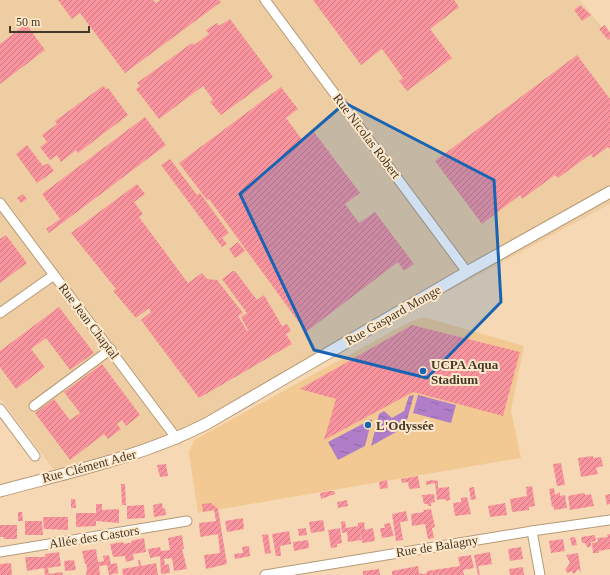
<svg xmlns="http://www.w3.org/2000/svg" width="610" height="575" font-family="'Times New Roman',serif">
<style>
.built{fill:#efcda2}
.green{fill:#f2c992}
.water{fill:url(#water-ripples)}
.building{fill:url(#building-hatch)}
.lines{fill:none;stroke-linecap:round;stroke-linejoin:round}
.minor-casing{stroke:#b59a77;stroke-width:11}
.tertiary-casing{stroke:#b59a77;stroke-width:13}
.minor{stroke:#fff;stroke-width:9}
.tertiary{stroke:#fff;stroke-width:11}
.marked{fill:#1863b2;fill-opacity:0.2;stroke:#1863b2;stroke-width:3;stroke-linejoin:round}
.poi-dot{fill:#1863b2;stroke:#ffe8ca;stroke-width:1.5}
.labels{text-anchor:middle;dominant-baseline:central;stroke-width:4;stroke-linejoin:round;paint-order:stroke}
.street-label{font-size:13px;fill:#433829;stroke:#ffe8ca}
.poi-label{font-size:13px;font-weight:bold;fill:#433829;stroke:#ffe8ca;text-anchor:start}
</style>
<defs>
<pattern id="water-ripples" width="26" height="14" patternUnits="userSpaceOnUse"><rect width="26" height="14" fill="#b07dc9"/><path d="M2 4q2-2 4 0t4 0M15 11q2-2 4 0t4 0" fill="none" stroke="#9167a3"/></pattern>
<pattern id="building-hatch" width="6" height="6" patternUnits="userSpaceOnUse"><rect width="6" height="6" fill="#f9949e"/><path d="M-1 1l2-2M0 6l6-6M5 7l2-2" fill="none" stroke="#cb7a81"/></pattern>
</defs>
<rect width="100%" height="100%" fill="#f6d9b4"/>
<polygon class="built" points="0,0 580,0 610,37 610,204 388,324 184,442 63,482 0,398"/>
<polygon class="green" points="424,317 524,346 511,410 521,458 198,513 189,452 194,440 409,322"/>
<g class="water">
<polygon points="414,395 405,427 371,446 379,414 384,411 392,418 404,411 409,396"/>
<polygon points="418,395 456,405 451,423 413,413"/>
<polygon points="372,419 365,446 338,460 328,442"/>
</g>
<g class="building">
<polygon points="58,0 153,0 156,3 160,0 219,0 221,2 125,73 80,13 72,19"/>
<polygon points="313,0 454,0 459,7 430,29 452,58 407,91 399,81 403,78 382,49 361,65"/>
<polygon points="580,5 591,15 582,21 574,10"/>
<polygon points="230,19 273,77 221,115 210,102 213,100 203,86 159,119 136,89 140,86 137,83 192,43 194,45 209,34 206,30 217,23 219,26"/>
<polygon points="26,24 45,50 0,84 0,44"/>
<polygon points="605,25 610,33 610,38 608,40 599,29"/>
<polygon points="577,55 610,99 610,149 608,147 593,158 591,154 558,178 555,175 522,199 520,195 482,224 435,161"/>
<polygon points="103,86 106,89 108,88 128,115 78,153 76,150 61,162 57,155 50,160 40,147 47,142 42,135 57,124 55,121"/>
<polygon points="281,87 298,109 286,118 303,141 314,132 360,193 345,204 359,223 375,212 414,264 404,271 398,262 306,332 209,199 207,200 179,163"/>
<polygon points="145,117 166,145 49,233 46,229 60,219 42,194"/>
<polygon points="27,145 43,166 48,163 54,171 37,183 16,154"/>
<polygon points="170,159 197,195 200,193 229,233 222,238 227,244 222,247 161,165"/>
<polygon points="137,184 145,194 134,202 143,214 139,217 188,283 202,273 207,279 217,280 243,313 238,316 247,331 248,330 241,317 247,313 222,279 233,271 235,271 257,300 264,295 282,326 287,324 291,331 286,334 292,344 199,398 141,320 151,312 149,308 136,318 113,291 116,289 71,233"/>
<polygon points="23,194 27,199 21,203 17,198"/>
<polygon points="6,235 27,263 0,283 0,239"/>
<polygon points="238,242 245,251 235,258 229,249"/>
<polygon points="59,307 94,353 70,370 46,338 31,349 45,367 16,389 0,367 0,351"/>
<polygon points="412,325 520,352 503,416 413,392 324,440 336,399 300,389"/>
<polygon points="102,364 140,415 126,426 122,420 117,424 121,429 108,439 104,434 70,460 35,413 54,399 70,420 80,413 64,392"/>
<polygon points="593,456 593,458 601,457 603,466 596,468 598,474 581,477 578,458"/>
<polygon points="561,463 565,485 557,486 553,464"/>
<polygon points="166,464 168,476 160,477 157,465"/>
<polygon points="418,476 420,488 409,489 408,482 402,483 401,479"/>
<polygon points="387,480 388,488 380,489 379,482"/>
<polygon points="434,480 438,481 438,488 449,487 450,500 446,501 445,499 437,500 435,483 426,485 426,481"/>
<polygon points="121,484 125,484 126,505 122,505"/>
<polygon points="532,486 535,506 529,507 529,510 512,512 510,499 527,496 526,487"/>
<polygon points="474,487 476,499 471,500 469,488"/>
<polygon points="554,488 555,495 560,492 560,496 565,495 567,508 554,510 554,506 552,507 549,489"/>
<polygon points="330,491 334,491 335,494 321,499 320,493"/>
<polygon points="584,493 585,495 591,494 594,506 570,510 568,496"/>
<polygon points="434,494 435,502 431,503 431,506 428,506 428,504 424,504 422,495"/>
<polygon points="610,494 610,504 607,505 605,495"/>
<polygon points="467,497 471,514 455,516 453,503 461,502 461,498"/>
<polygon points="71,499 75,499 76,508 71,508"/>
<polygon points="347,500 348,506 338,508 337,502"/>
<polygon points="162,503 163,509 165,508 166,515 154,517 153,505"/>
<polygon points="211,503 218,509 227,564 206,569 204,555 220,553 218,534 201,537 200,535 199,523 216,521 214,510 203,512 202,504"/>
<polygon points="505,503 507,515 490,517 488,506"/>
<polygon points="96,504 102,504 102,510 119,509 119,523 96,521 96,526 76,527 76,513 96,513"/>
<polygon points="144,505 145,518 127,519 127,506"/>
<polygon points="431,509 435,527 432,528 434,538 428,539 425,524 412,526 411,514 424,512 423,510"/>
<polygon points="406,511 408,521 400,522 403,540 396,541 392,514"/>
<polygon points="18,512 22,512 23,521 18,521"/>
<polygon points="43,517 68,517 68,530 44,529"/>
<polygon points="243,518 244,529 227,532 225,521"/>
<polygon points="323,520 325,531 311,533 309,522"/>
<polygon points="25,521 42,521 43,535 25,535"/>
<polygon points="345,521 346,528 358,526 358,523 364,522 365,530 373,528 375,541 362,543 360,530 361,540 348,542 347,532 342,533 341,522"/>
<polygon points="390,523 394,536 382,538 380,528 385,528 384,524"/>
<polygon points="0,525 17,525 17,539 4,539 4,537 0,537"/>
<polygon points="306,528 307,535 299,536 298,529"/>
<polygon points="340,528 342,543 337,544 337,547 331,548 328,530"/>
<polygon points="289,531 291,544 280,546 281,556 276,556 272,534"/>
<polygon points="268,534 271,553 265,554 262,535"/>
<polygon points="610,534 610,549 599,551 599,553 593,553 592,543 598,542 597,538 608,537 607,535"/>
<polygon points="182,535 184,549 182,549 187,569 174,571 172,558 164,559 165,565 169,564 170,573 161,574 160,556 150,558 148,549 160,547 161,551 170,550 168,538"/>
<polygon points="595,535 596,541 591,542 591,546 588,548 585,543 582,543 581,537"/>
<polygon points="575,537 577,545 572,546 570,538"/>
<polygon points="144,538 146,552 133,554 134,560 126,562 125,556 113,557 110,544 123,542 124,544 128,543 131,543 131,541"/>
<polygon points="563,539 565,551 551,553 549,541"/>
<polygon points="308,540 309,548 294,551 293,542"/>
<polygon points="249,546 250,556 235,559 234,554 243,553 242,547"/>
<polygon points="521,547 523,559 510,561 508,549"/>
<polygon points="96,549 98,562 104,561 103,556 109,555 111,564 117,563 118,573 109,575 107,565 99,566 100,575 86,575 87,568 86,564 85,564 82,551"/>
<polygon points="59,552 61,566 48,568 49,574 62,572 63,575 45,575 44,568 27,571 25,557 43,557 46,556 45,554"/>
<polygon points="490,552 492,564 478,566 480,575 478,575 474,555"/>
<polygon points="578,553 581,572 578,569 574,574 571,571 568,573 565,570 570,563 566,555"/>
<polygon points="471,555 474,568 463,570 464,575 392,575 392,571 418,566 419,573 423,574 427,573 427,571 460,566 458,557"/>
<polygon points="74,560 76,570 65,571 64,561"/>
<polygon points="138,560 140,560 141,566 156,563 158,575 123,575 122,569 139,566"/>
<polygon points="11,563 12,575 0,575 0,564"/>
<polygon points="523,567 524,575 510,575 509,569"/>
<polygon points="379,569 380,575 363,575 363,571"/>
</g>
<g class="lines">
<g class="minor-casing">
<g id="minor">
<polyline points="265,0 467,272"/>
<polyline points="0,203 177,439"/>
<polyline points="0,313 54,275"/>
<polyline points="34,406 111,349"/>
<polyline points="0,409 35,456"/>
<polyline points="532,531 540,575"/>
<polyline points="0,552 187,521"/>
<polyline points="265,575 532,531 610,520"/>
</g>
</g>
<g class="tertiary-casing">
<path id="tertiary" d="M0,491C70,472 141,457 206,424L467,272L610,192"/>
</g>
<use href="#minor" class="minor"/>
<use href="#tertiary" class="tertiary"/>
</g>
<path class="marked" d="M345,103L494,180L501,302L427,378L314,350L240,194Z"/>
<g class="poi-dot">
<circle cx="423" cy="371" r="4"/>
<circle cx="368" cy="425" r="4"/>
</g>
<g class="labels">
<g class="street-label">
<text transform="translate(367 136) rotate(53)">Rue Nicolas Robert</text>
<text transform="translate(393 315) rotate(-30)">Rue Gaspard Monge</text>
<text transform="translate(89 321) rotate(53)">Rue Jean Chaptal</text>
<text transform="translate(89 466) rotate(-15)">Rue Clément Ader</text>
<text transform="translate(94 537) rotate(-9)">Allée des Castors</text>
<text transform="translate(437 546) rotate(-9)">Rue de Balagny</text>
</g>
<g class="poi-label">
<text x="431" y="364">UCPA Aqua<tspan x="431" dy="15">Stadium</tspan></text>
<text x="376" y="425">L'Odyssée</text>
</g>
</g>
<path d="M10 26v6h79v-6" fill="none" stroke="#433829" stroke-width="2"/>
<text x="16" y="26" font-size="12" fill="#433829" stroke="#ffe8ca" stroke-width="3" paint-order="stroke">50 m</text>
</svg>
